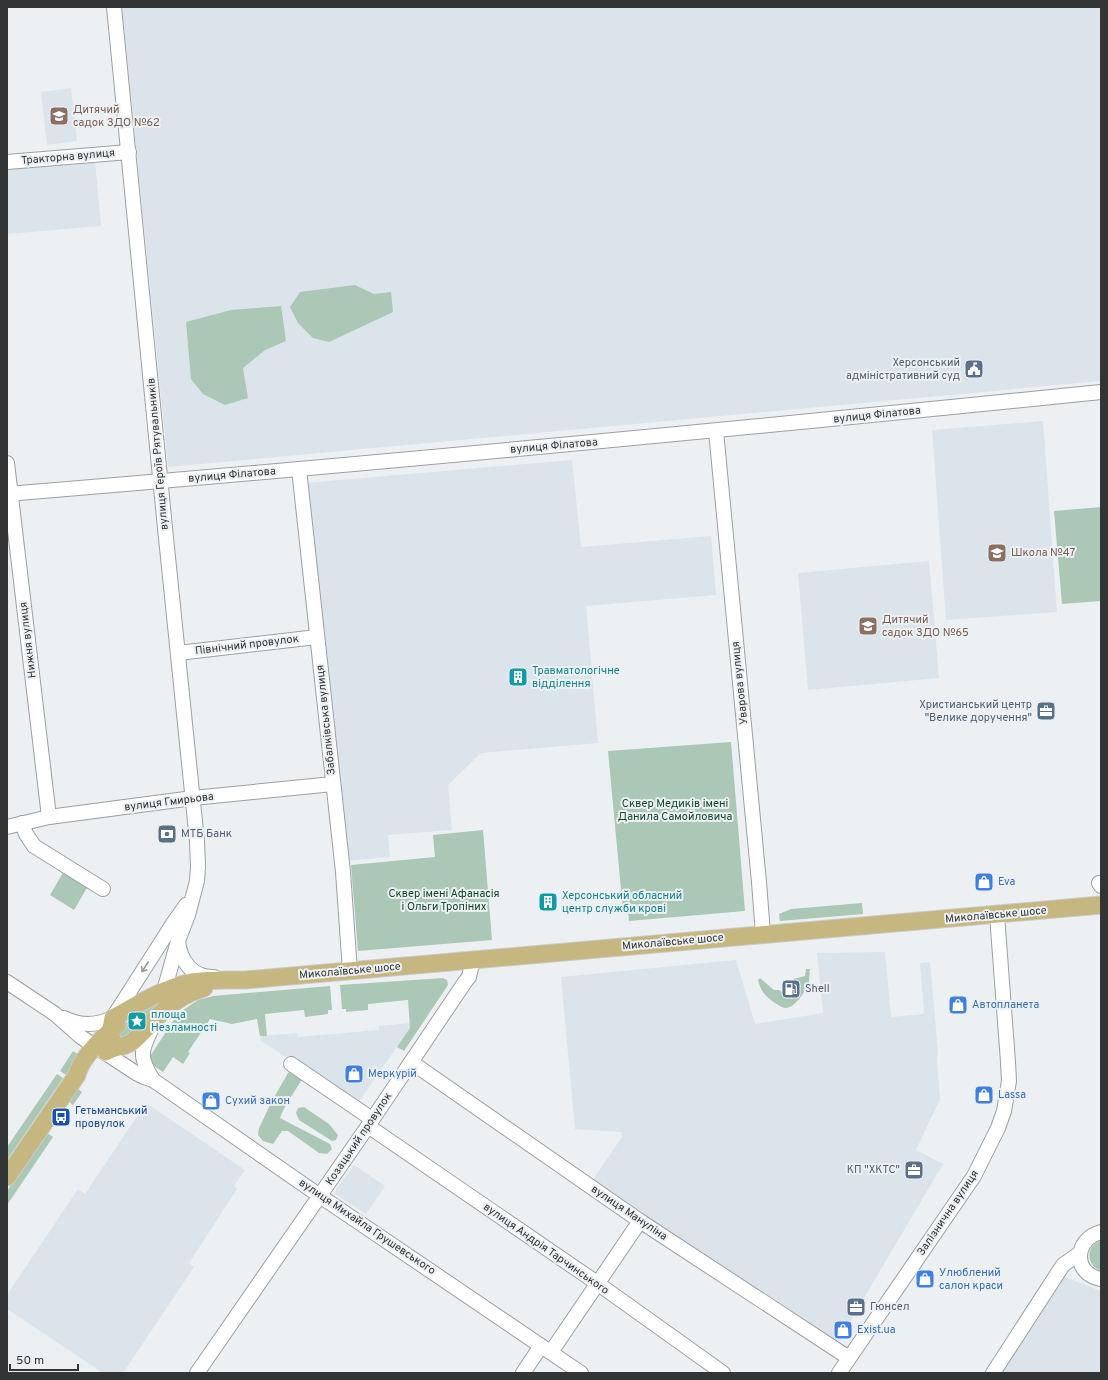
<svg xmlns="http://www.w3.org/2000/svg" width="1108" height="1380" font-family="Overpass,sans-serif">
<style>
.built{fill:#dbe3eb}
.green{fill:#abc7b5}
.lines{fill:none;stroke-linecap:round;stroke-linejoin:round}
.minor-casing{stroke:#9c9fa1;stroke-width:16}
.major-casing{stroke:#cacaca;stroke-width:19}
.minor{stroke:#fff;stroke-width:14}
.major{stroke:#c6b67f;stroke-width:17}
.oneway{stroke:#999a9a}
.labels{text-anchor:middle;dominant-baseline:central;stroke-width:4;stroke-linejoin:round;paint-order:stroke}
.education-label{font-size:11px;fill:#785e54;stroke:#edf0f2;text-anchor:start}
.street-label{font-size:11px;fill:#333435;stroke:#edf0f2}
.service-label{font-size:11px;fill:#4e5e75;stroke:#edf0f2;text-anchor:end}
.culture-label{font-size:11px;fill:#0d838f;stroke:#edf0f2;text-anchor:start}
.park-label{font-size:11px;fill:#0f462a;stroke:#edf0f2}
.shop-label{font-size:11px;fill:#366cbe;stroke:#edf0f2;text-anchor:start}
.transit-label{font-size:11px;fill:#164399;stroke:#edf0f2;text-anchor:start}
</style>
<rect width="100%" height="100%" fill="#edf0f2"/>
<g class="built">
<polygon points="122,7 1101,7 1101,381 168,467"/>
<polygon points="71,88 77,141 47,145 41,92"/>
<polygon points="95,161 101,226 7,234 7,169"/>
<polygon points="1043,421 1057,612 946,620 932,430"/>
<polygon points="572,460 581,547 711,536 716,595 586,606 598,743 481,753 448,785 452,830 388,835 390,857 346,861 305,483"/>
<polygon points="929,561 939,678 808,690 798,573"/>
<polygon points="885,952 891,1017 924,1014 920,963 930,962 938,1052 937,1060 940,1099 916,1150 943,1164 838,1342 592,1181 622,1137 621,1132 575,1129 561,977 736,960 755,1024 823,1013 817,953"/>
<polygon points="410,1023 410,1028 358,1103 261,1041 260,1036 298,1033 298,1037 379,1030 379,1026"/>
<polygon points="146,1103 245,1170 234,1186 237,1189 189,1263 194,1267 123,1373 103,1373 7,1309 7,1295 78,1189 85,1194"/>
<polygon points="354,1165 385,1186 366,1214 334,1193"/>
<polygon points="1062,1276 1101,1291 1101,1373 1001,1373"/>
</g>
<g class="green">
<polygon points="355,285 374,294 391,292 393,312 329,342 313,338 298,323 290,307 300,292"/>
<polygon points="281,306 286,341 265,350 243,368 248,398 225,405 203,394 191,379 186,322 231,310"/>
<polygon points="1101,507 1101,601 1062,604 1054,511"/>
<polygon points="731,742 745,911 629,921 628,911 623,911 608,751"/>
<polygon points="483,830 492,940 358,951 351,865 435,857 433,835"/>
<polygon points="64,871 88,886 74,910 50,895"/>
<polygon points="862,903 863,914 780,921 779,914 791,909"/>
<path d="M806,969H810C809,974 810,980 808,985C805,992 794,1009 785,1008C780,1007 775,1003 771,1000C764,995 760,989 758,980L760,978L774,990H779L791,999L801,986L793,979L805,976Z"/>
<polygon points="443,978 447,980 448,985 404,1051 397,1047 410,1028 408,1000 368,1004 368,1010 346,1012 346,1009 342,1009 340,985"/>
<polygon points="330,986 332,1010 328,1010 328,1014 305,1017 304,1010 265,1014 267,1036 260,1036 257,1019 232,1024 210,1019 188,1052 190,1053 183,1064 173,1057 163,1072 151,1064 149,1058 175,1018 180,1012 198,1000 213,996"/>
<polygon points="156,1003 157,1007 155,1012 121,1040 115,1031 150,1004"/>
<polygon points="73,1051 79,1055 66,1075 60,1071"/>
<path d="M293,1070L302,1079C295,1092 285,1104 280,1118L330,1144L332,1149L327,1154L319,1153L288,1131H282L273,1144L263,1141L258,1135L259,1128L272,1101L288,1073Z"/>
<polygon points="57,1074 63,1078 7,1160 7,1147"/>
<polygon points="77,1088 82,1092 73,1105 68,1101"/>
<polygon points="304,1107 329,1124 338,1135 336,1140 332,1141 299,1120 296,1113 298,1108"/>
<polygon points="47,1133 53,1137 7,1205 7,1191"/>
<path d="M1101,1241V1271C1086,1265 1085,1246 1101,1241Z"/>
</g>
<g class="lines">
<g class="minor-casing">
<g id="minor">
<polyline points="114,7 165,528 197,841 198,867 197,881 188,915 178,941 164,991"/>
<polyline points="7,162 129,152"/>
<polyline points="716,431 759,882 763,934"/>
<polyline points="7,463 49,817"/>
<polyline points="299,469 343,872 350,971"/>
<path d="M7,494C372,464 737,429 1101,392"/>
<polyline points="178,653 317,637"/>
<polyline points="22,823 26,834 34,846 103,889"/>
<polyline points="7,827 49,817 193,798 333,784"/>
<polyline points="1099,883 1101,886"/>
<path d="M178,941C180,960 192,978 214,977"/>
<polyline points="7,982 55,1014 81,1037 136,1073 144,1077 153,1080 320,1196 581,1373"/>
<path d="M64,1018C81,1026 95,1026 113,1018"/>
<polyline points="112,1019 174,922 186,905"/>
<polyline points="411,1062 640,1221 849,1358"/>
<polyline points="291,1064 372,1119"/>
<path d="M153,1080C138,1056 141,1050 153,1026"/>
<polyline points="368,1126 597,1283 723,1373"/>
<path d="M1101,1232C1074,1239 1072,1274 1101,1279"/>
<polyline points="551,1352 640,1221"/>
<polyline points="197,1373 368,1126 465,982 469,977 473,960"/>
<polyline points="523,1373 541,1346"/>
<polyline points="839,1373 974,1176 998,1128 1004,1111 1009,1081 1008,1062 997,915"/>
<polyline points="993,1373 1063,1265 1080,1253"/>
</g>
</g>
<g class="major-casing">
<g id="major">
<path d="M115,1047L110,1034L113,1018C139,1004 163,988 192,982C210,979 228,980 245,980L1101,905"/>
<path d="M106,1052C114,1046 123,1048 132,1042C142,1034 149,1024 159,1015C171,1003 187,993 204,988"/>
<path d="M7,1177L77,1075C81,1058 103,1037 117,1025"/>
</g>
</g>
<use href="#minor" class="minor"/>
<use href="#major" class="major"/>
</g>
<defs><path id="oneway-shaft" d="M-6 0H5M1.5-3L5.5 0L1.5 3" fill="none" stroke-width="1.6" stroke-linecap="round" stroke-linejoin="round"/></defs>
<use class="oneway" href="#oneway-shaft" transform="translate(145 967) rotate(123)"/>
<defs>
<g id="school-square" transform="scale(1)"><rect x="-9" y="-9" width="18" height="18" rx="4" fill="#8d6e63" stroke="#edf0f2"/><path d="M0-5L7-2L0 1L-7-2ZM-4 1L0 2.5L4 1V4Q0 6-4 4Z" fill="#fff"/></g>
<g id="civic-square" transform="scale(1)"><rect x="-9" y="-9" width="18" height="18" rx="4" fill="#5c6f8a" stroke="#edf0f2"/><path d="M-.6-6.5H3V-4.5H.6V-3L4-1V1h2V6H-6V1h2V-1L-.6-3ZM-1.2 2.5V6h2.4V2.5Z" fill="#fff"/></g>
<g id="building-square" transform="scale(1)"><rect x="-9" y="-9" width="18" height="18" rx="4" fill="#0f9aa8" stroke="#edf0f2"/><path d="M-4-6H4V6H1V3H-1V6H-4ZM-2.5-4.3h1.7v1.8h-1.7ZM.8-4.3h1.7v1.8H.8ZM-2.5-1h1.7V.8h-1.7ZM.8-1h1.7V.8H.8Z" fill="#fff"/></g>
<g id="office-square" transform="scale(1)"><rect x="-9" y="-9" width="18" height="18" rx="4" fill="#5c6f8a" stroke="#edf0f2"/><path d="M-6-3h4V-5.5h4V-3h4V5H-6ZM-1-4.5V-3h2v-1.5ZM-6 0V1H6V0Z" fill="#fff"/></g>
<g id="bank-square" transform="scale(1)"><rect x="-9" y="-9" width="18" height="18" rx="4" fill="#5c6f8a" stroke="#edf0f2"/><path d="M-6-4H6V4H-6ZM0-2.3a2.3 2.3 0 1 0 0 4.6a2.3 2.3 0 1 0 0-4.6Z" fill="#fff"/></g>
<g id="shop-square" transform="scale(1)"><rect x="-9" y="-9" width="18" height="18" rx="4" fill="#3f7fe0" stroke="#edf0f2"/><path d="M-5-2.5h2.3a2.7 3.5 0 0 1 5.4 0H5L5.5 6h-11ZM-1.5-2.5h3a1.5 2.3 0 0 0-3 0Z" fill="#fff"/></g>
<g id="fuel-square" transform="scale(1)"><rect x="-9" y="-9" width="18" height="18" rx="4" fill="#5c6f8a" stroke="#edf0f2"/><path d="M-5.5-6h7V0h2V4h1.3V-2.5L3-4.5l.8-.8L6-3V5H2.5V1h-1V6h-7ZM-4.2-4.7v3.2H.2V-4.7Z" fill="#fff"/></g>
<g id="sight-square" transform="scale(1)"><rect x="-9" y="-9" width="18" height="18" rx="4" fill="#0f9aa8" stroke="#edf0f2"/><path d="M0-6L1.8-2.2L6-1.7L2.9 1.2L3.7 5.4L0 3.3L-3.7 5.4L-2.9 1.2L-6-1.7L-1.8-2.2Z" fill="#fff"/></g>
<g id="bus-square" transform="scale(1)"><rect x="-9" y="-9" width="18" height="18" rx="4" fill="#1a4fb4" stroke="#edf0f2"/><path d="M-5-6H5V4H4V6H2V4H-2V6H-4V4H-5ZM-3.5-4V0h7V-4ZM-3.5 1.2v1.5H-2V1.2ZM2 1.2v1.5H3.5V1.2Z" fill="#fff"/></g>
</defs>
<g fill-rule="evenodd">
<use href="#school-square" x="59" y="116"/>
<use href="#civic-square" x="974" y="369"/>
<use href="#school-square" x="997" y="553"/>
<use href="#school-square" x="868" y="626"/>
<use href="#building-square" x="518" y="677"/>
<use href="#office-square" x="1046" y="711"/>
<use href="#bank-square" x="167" y="834"/>
<use href="#shop-square" x="984" y="882"/>
<use href="#building-square" x="548" y="902"/>
<use href="#fuel-square" x="791" y="989"/>
<use href="#shop-square" x="958" y="1005"/>
<use href="#sight-square" x="137" y="1021"/>
<use href="#shop-square" x="354" y="1074"/>
<use href="#shop-square" x="984" y="1095"/>
<use href="#shop-square" x="211" y="1101"/>
<use href="#bus-square" x="61" y="1117"/>
<use href="#office-square" x="914" y="1170"/>
<use href="#shop-square" x="925" y="1279"/>
<use href="#office-square" x="856" y="1307"/>
<use href="#shop-square" x="843" y="1330"/>
</g>
<g class="labels">
<g class="education-label">
<text x="73" y="110">Дитячий<tspan x="73" dy="13">садок ЗДО №62</tspan></text>
<text x="1011" y="553">Школа №47</text>
<text x="882" y="620">Дитячий<tspan x="882" dy="13">садок ЗДО №65</tspan></text>
</g>
<g class="street-label">
<text transform="translate(68 157) rotate(-5)">Тракторна вулиця</text>
<text transform="translate(877 415) rotate(-6)">вулиця Філатова</text>
<text transform="translate(554 446) rotate(-5)">вулиця Філатова</text>
<text transform="translate(158 454) rotate(-95)">вулиця Героїв Рятувальників</text>
<text transform="translate(232 475) rotate(-5)">вулиця Філатова</text>
<text transform="translate(28 640) rotate(-97)">Нижня вулиця</text>
<text transform="translate(247 645) rotate(-7)">Північний провулок</text>
<text transform="translate(740 683) rotate(-96)">Уварова вулиця</text>
<text transform="translate(326 720) rotate(-96)">Забалківська вулиця</text>
<text transform="translate(169 802) rotate(-7)">вулиця Гмирьова</text>
<text transform="translate(996 915) rotate(-5)">Миколаївське шосе</text>
<text transform="translate(673 942) rotate(-5)">Миколаївське шосе</text>
<text transform="translate(350 971) rotate(-5)">Миколаївське шосе</text>
<text transform="translate(359 1139) rotate(-56)">Козацький провулок</text>
<text transform="translate(629 1213) rotate(34)">вулиця Мануліна</text>
<text transform="translate(948 1213) rotate(-56)">Залізнична вулиця</text>
<text transform="translate(367 1227) rotate(34)">вулиця Михайла Грушевського</text>
<text transform="translate(546 1249) rotate(35)">вулиця Андрія Тарчинського</text>
</g>
<g class="service-label">
<text x="960" y="363">Херсонський<tspan x="960" dy="13">адміністративний суд</tspan></text>
<text x="1032" y="705">Христианський центр<tspan x="1032" dy="13">"Велике доручення"</tspan></text>
<text x="181" y="834" text-anchor="start">МТБ Банк</text>
<text x="805" y="989" text-anchor="start">Shell</text>
<text x="900" y="1170">КП "ХКТС"</text>
<text x="870" y="1307" text-anchor="start">Гюнсел</text>
</g>
<g class="culture-label">
<text x="532" y="671">Травматологічне<tspan x="532" dy="13">відділення</tspan></text>
<text x="562" y="896">Херсонський обласний<tspan x="562" dy="13">центр служби крові</tspan></text>
<text x="151" y="1015">площа<tspan x="151" dy="13">Незламності</tspan></text>
</g>
<g class="park-label">
<text x="675" y="804">Сквер Медиків імені<tspan x="675" dy="13">Данила Самойловича</tspan></text>
<text x="444" y="894">Сквер імені Афанасія<tspan x="444" dy="13">і Ольги Тропіних</tspan></text>
</g>
<g class="shop-label">
<text x="998" y="882">Eva</text>
<text x="972" y="1005">Автопланета</text>
<text x="368" y="1074">Меркурій</text>
<text x="998" y="1095">Lassa</text>
<text x="225" y="1101">Сухий закон</text>
<text x="939" y="1273">Улюблений<tspan x="939" dy="13">салон краси</tspan></text>
<text x="857" y="1330">Exist.ua</text>
</g>
<g class="transit-label">
<text x="75" y="1111">Гетьманський<tspan x="75" dy="13">провулок</tspan></text>
</g>
</g>
<rect width="1108" height="1380" fill="none" stroke="#333435" stroke-width="16"/>
<path d="M10 1364v6h68v-6" fill="none" stroke="#333435" stroke-width="2"/>
<text x="16" y="1364" font-size="12" fill="#333435" stroke="#edf0f2" stroke-width="3" paint-order="stroke">50 m</text>
</svg>
